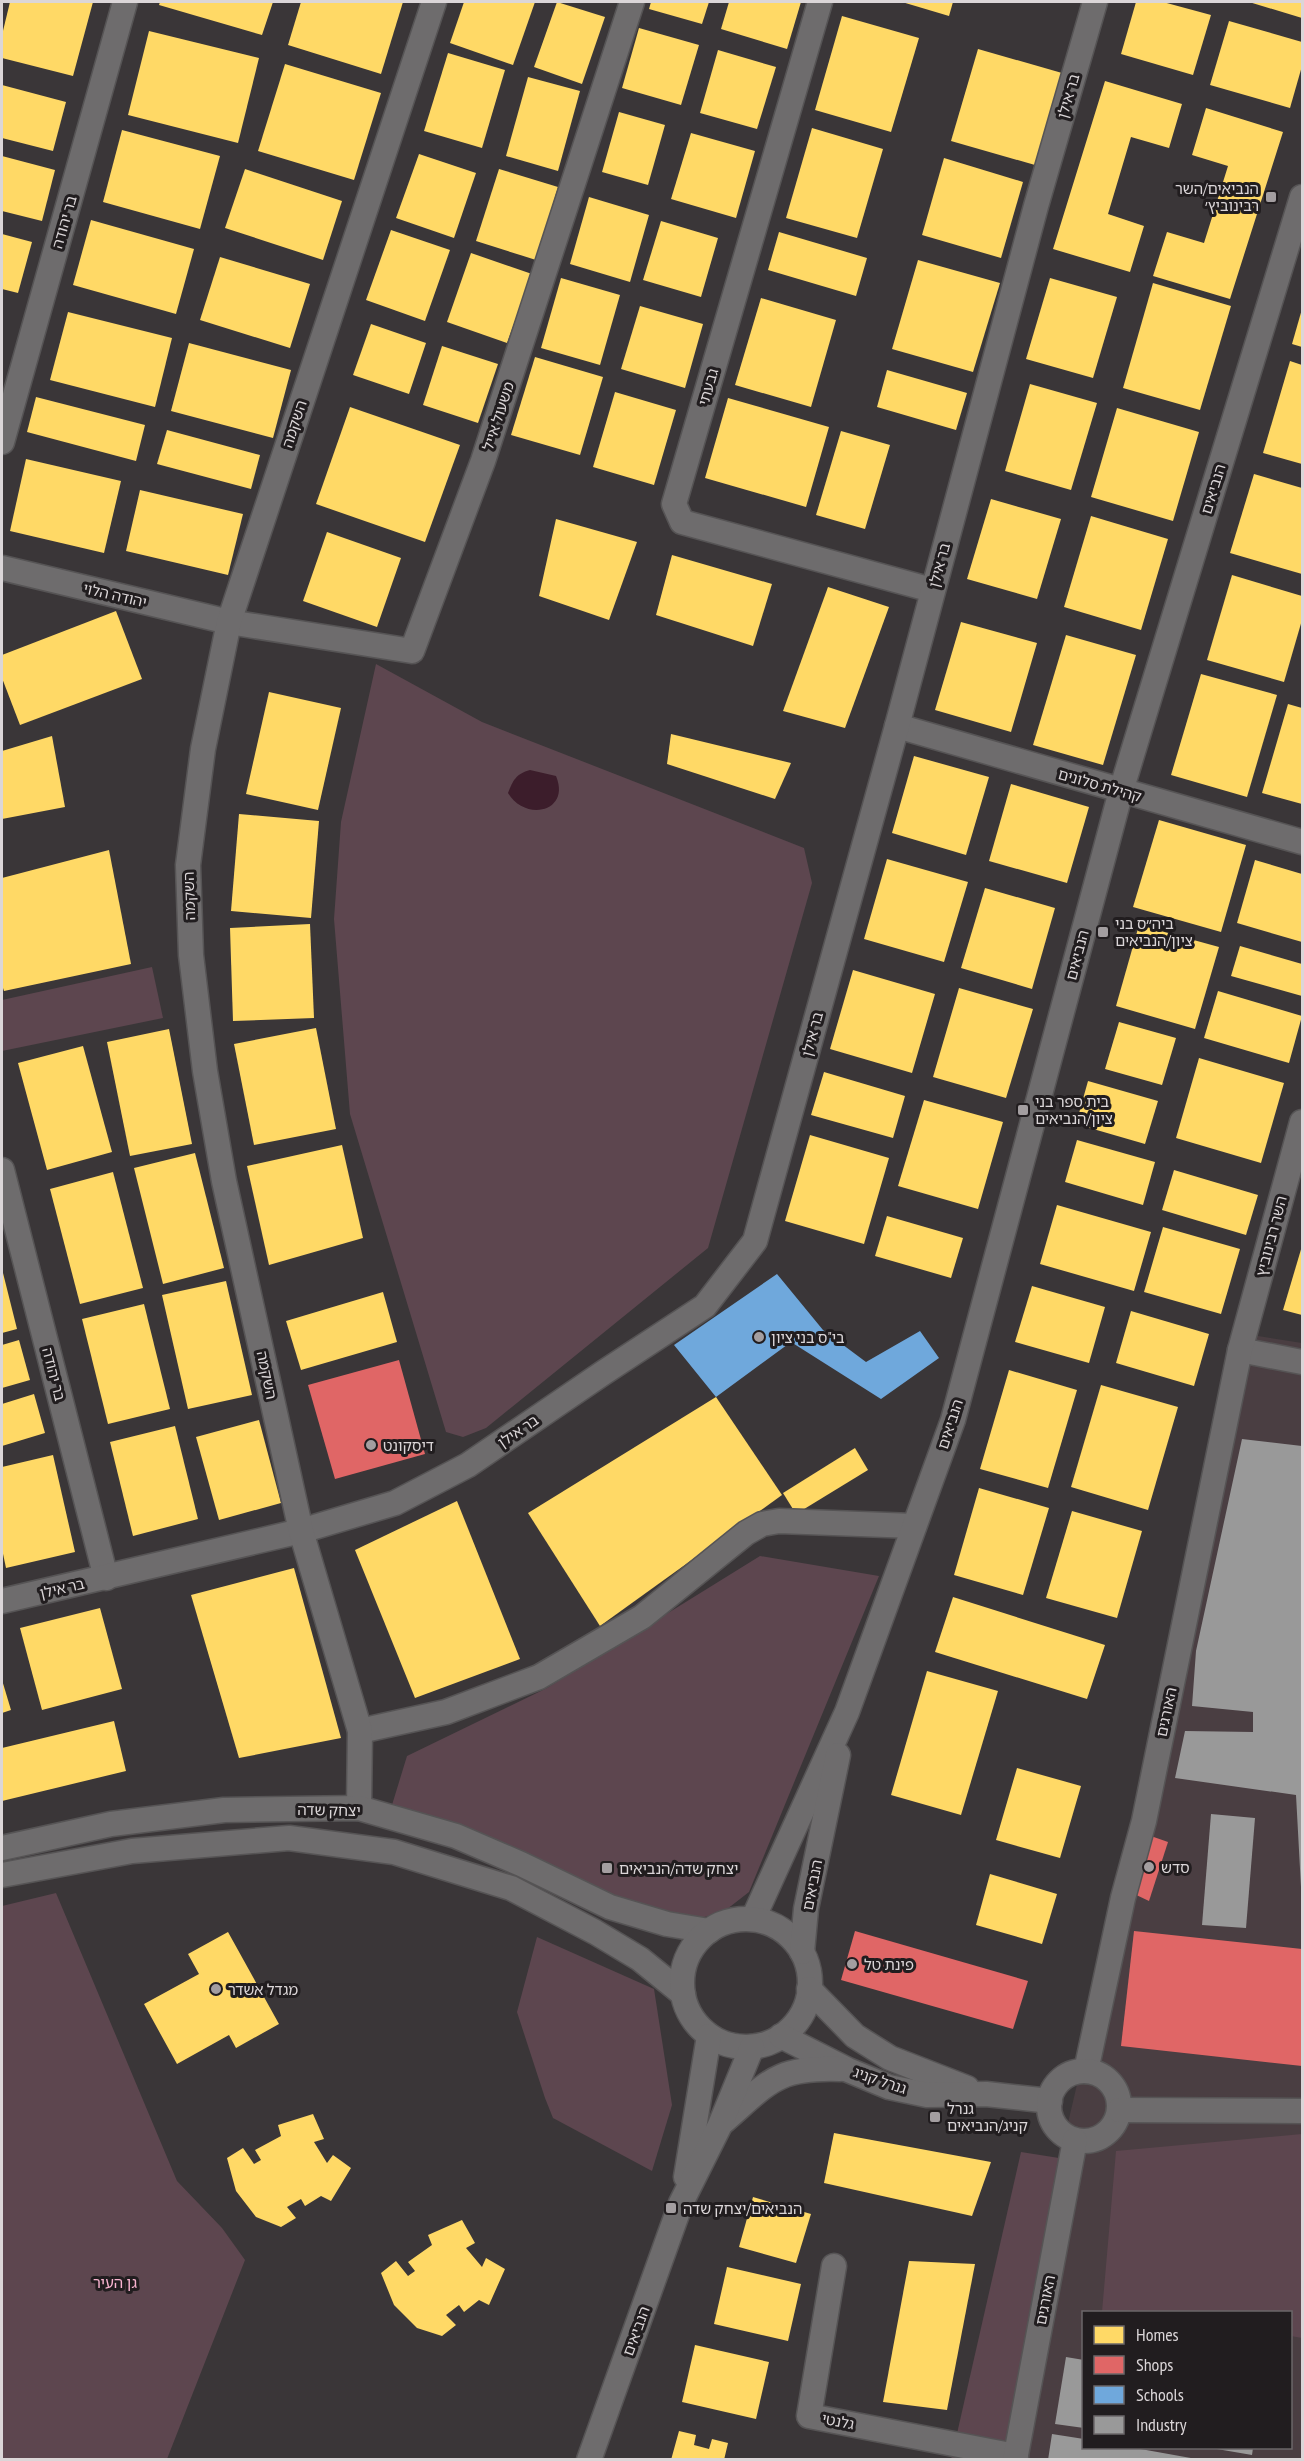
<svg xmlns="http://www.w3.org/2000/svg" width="1304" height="2461" font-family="'PT Sans Narrow','Noto Sans Hebrew',sans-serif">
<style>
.built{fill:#4a3e42;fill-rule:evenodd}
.green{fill:#5d464f}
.water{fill:#3c1d2b}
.homes{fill:#ffd966}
.shops{fill:#e06666}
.schools{fill:#6fa8dc}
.industry{fill:#999}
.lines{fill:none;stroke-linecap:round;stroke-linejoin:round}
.minor-casing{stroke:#565455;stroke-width:27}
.minor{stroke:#6e6c6d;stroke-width:24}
.poi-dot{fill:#a39ea0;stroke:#211d1f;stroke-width:2}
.labels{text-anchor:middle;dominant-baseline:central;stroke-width:6;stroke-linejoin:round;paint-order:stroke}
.street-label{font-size:15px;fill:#dbd6d8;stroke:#211d1f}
.poi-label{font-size:15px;fill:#dbd6d8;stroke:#211d1f;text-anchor:start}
.park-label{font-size:15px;fill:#fab4d1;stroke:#211d1f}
</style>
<rect width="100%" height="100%" fill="#3a3638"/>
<path class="built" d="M1252,1335L1302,1343V2459L993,2460L1061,2153ZM1084,2312H1290V2448H1084Z"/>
<g class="green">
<polygon points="376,664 482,722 804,848 812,883 708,1248 486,1428 463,1437 446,1432 350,1114 334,919 341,822"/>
<polygon points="152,967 163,1018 2,1051 2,1000"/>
<polygon points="760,1556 879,1576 749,1892 722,1913 700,1918 649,1913 392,1805 407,1756 547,1688"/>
<polygon points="56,1893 177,2181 222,2228 245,2260 167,2459 2,2459 2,1906"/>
<polygon points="537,1937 654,1989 672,2105 652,2171 553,2118 545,2098 517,2012"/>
<polygon points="1302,2134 1302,2338 1291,2336 1290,2312 1102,2312 1116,2151"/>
<polygon points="1021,2152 1078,2161 1015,2459 951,2460"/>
</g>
<path class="water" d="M530,770L556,776C571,812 525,822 508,793C513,780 516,774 530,770Z"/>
<g class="homes">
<polygon points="10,2 93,2 73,76 2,58 2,35"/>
<polygon points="160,2 273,2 262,35 159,5"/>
<polygon points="301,2 403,2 381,74 288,45"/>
<polygon points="464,2 535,2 513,65 450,43"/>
<polygon points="557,2 605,17 582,84 534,67"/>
<polygon points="651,2 709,2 702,24 649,9"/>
<polygon points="729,2 801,2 787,49 721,29"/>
<polygon points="902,2 953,2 949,16"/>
<polygon points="1136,2 1163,2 1211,15 1193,75 1121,54"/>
<polygon points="1249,2 1302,2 1302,18"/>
<polygon points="842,16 919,38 891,132 815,110"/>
<polygon points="1229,21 1302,42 1302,66 1290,108 1210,85"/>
<polygon points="639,28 699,45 681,105 622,88"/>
<polygon points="149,31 259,58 238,143 128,115"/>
<polygon points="978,49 1062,73 1035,165 951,141"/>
<polygon points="718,50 776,67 757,129 700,113"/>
<polygon points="448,53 505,70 482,148 424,131"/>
<polygon points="285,64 381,93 354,180 258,151"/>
<polygon points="528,77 580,91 558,171 506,156"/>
<polygon points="1105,81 1182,104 1169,148 1131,137 1108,214 1144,226 1130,272 1053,249"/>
<polygon points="2,85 66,102 53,151 2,138"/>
<polygon points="1206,108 1283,132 1230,299 1153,276 1167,232 1204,243 1228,166 1192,155"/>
<polygon points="619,112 665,125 648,185 602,172"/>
<polygon points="812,128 883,149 857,238 786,218"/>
<polygon points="122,130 220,156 200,229 103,202"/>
<polygon points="691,133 755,151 736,218 671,199"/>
<polygon points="419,154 476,173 454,238 396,218"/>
<polygon points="2,156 55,170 42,221 2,211"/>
<polygon points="944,158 1023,182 1001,258 922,235"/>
<polygon points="245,169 342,201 323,260 225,228"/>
<polygon points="499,169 558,187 536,260 476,241"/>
<polygon points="589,197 649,215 630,282 570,264"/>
<polygon points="91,220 194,249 176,314 73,285"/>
<polygon points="661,221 718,238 701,297 643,280"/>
<polygon points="391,230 450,250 425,321 366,300"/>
<polygon points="779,232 867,258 856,296 768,270"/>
<polygon points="2,234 32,242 18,293 2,289"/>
<polygon points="471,253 532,274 507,343 447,322"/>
<polygon points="220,257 310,284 290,348 200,320"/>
<polygon points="918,260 1000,283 973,372 892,349"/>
<polygon points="561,278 620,295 600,365 541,348"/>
<polygon points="1050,278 1117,297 1093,378 1026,359"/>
<polygon points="1153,283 1231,306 1200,410 1123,388"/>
<polygon points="761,298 836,320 811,407 735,385"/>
<polygon points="640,306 703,324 685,388 621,369"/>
<polygon points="1302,309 1302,347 1292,344"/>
<polygon points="68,312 172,338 155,407 50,380"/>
<polygon points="371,324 426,343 409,394 353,375"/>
<polygon points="189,343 291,370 273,438 171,411"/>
<polygon points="442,346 498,364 478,423 423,405"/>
<polygon points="535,357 603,377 580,455 511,435"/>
<polygon points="1290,361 1302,365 1302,464 1263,453"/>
<polygon points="887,370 967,393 956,430 877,407"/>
<polygon points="1030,384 1097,403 1071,490 1005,471"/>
<polygon points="615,392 676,410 654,485 593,467"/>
<polygon points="36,397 145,425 136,461 27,432"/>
<polygon points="728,398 829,427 806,507 705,478"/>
<polygon points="350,407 460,445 425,542 316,504"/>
<polygon points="1117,408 1199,432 1173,521 1091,497"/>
<polygon points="167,430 260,455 251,489 157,464"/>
<polygon points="841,431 890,445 865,529 816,515"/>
<polygon points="26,459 121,481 104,553 10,531"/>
<polygon points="1254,474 1302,488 1302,574 1230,553"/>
<polygon points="140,490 243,514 228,575 126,551"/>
<polygon points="991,499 1061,519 1037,599 967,579"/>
<polygon points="1091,516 1168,539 1141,630 1064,607"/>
<polygon points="556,519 637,542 609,620 539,596"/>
<polygon points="327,532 401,558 377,627 303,601"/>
<polygon points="672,555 772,584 753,646 656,615"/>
<polygon points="1232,575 1302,596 1302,620 1284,682 1207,660"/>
<polygon points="828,587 889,607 845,728 783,711"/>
<polygon points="116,611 142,679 20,725 2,678 2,655"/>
<polygon points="961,622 1037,643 1011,732 935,710"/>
<polygon points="1066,635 1136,655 1103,765 1033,745"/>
<polygon points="1201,674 1277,695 1247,797 1171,775"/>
<polygon points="269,692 341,708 318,810 246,794"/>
<polygon points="1288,704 1302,708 1302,804 1262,793"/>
<polygon points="671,734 791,763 775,799 667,764"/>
<polygon points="52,736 65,807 2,819 2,751"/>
<polygon points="914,756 989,777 966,855 892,833"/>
<polygon points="1011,784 1089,807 1067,883 989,861"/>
<polygon points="239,814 319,821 311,918 231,911"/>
<polygon points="1159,820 1246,845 1221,932 1133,907"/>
<polygon points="109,850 131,964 4,991 2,985 2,878"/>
<polygon points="887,859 968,882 944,962 864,939"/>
<polygon points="1255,860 1302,874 1302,942 1237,923"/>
<polygon points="985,888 1055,908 1032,989 961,968"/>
<polygon points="310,924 314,1018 233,1021 230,928"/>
<polygon points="1139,925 1219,947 1195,1029 1116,1006"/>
<polygon points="1240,946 1302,964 1302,996 1231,976"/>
<polygon points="853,970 935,994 912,1073 830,1049"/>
<polygon points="959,988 1033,1009 1006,1098 933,1077"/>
<polygon points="1218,991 1302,1016 1289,1063 1204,1038"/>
<polygon points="1119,1022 1176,1038 1162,1085 1105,1069"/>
<polygon points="316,1028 336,1129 254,1145 234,1044"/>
<polygon points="169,1029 192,1144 130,1156 107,1042"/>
<polygon points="83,1046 112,1152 47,1170 18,1063"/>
<polygon points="1199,1058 1284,1083 1261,1163 1176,1138"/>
<polygon points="824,1072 905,1096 893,1138 811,1115"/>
<polygon points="1088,1081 1158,1101 1145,1144 1076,1124"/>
<polygon points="924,1100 1003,1122 978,1209 898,1186"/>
<polygon points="810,1135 889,1158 864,1244 785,1221"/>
<polygon points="1077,1140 1155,1162 1143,1205 1065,1182"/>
<polygon points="342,1145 363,1238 269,1265 247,1166"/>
<polygon points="195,1153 224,1268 163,1284 134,1168"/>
<polygon points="1174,1170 1258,1195 1246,1235 1162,1210"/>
<polygon points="113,1172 143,1288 80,1304 50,1189"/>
<polygon points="1057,1205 1151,1232 1134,1291 1040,1264"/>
<polygon points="887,1216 963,1238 951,1278 875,1256"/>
<polygon points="1163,1227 1240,1249 1221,1314 1144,1292"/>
<polygon points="1302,1246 1302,1315 1283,1310"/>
<polygon points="2,1269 17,1329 2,1333"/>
<polygon points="226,1281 252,1395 188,1409 162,1295"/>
<polygon points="1032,1286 1105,1307 1089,1363 1015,1342"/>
<polygon points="383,1292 397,1342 301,1370 286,1321"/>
<polygon points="144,1304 170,1409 108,1424 82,1319"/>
<polygon points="1131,1311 1209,1334 1194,1386 1116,1363"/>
<polygon points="19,1340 30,1380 2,1388 2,1345"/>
<polygon points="1009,1370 1077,1390 1048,1488 980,1469"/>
<polygon points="1101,1385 1178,1407 1148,1510 1071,1487"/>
<polygon points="34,1394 45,1433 2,1446 2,1404"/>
<polygon points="716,1397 782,1495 600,1626 528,1513"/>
<polygon points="259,1420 281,1503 219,1520 196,1437"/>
<polygon points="175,1426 198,1519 133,1536 110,1442"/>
<polygon points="855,1448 868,1470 796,1514 783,1493"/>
<polygon points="53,1455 75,1552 6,1568 2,1549 2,1467"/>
<polygon points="979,1488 1049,1508 1023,1595 954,1575"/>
<polygon points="457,1501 520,1659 415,1698 355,1550"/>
<polygon points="1072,1511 1142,1531 1117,1618 1046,1598"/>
<polygon points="294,1568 341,1738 239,1758 191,1595"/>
<polygon points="953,1597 1105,1645 1087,1699 935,1652"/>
<polygon points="100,1608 122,1689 42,1710 20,1628"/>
<polygon points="927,1671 998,1691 961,1815 891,1795"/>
<polygon points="2,1680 11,1710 2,1713"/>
<polygon points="114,1721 126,1771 2,1801 2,1748"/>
<polygon points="1017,1768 1081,1786 1060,1858 996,1840"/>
<polygon points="990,1874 1057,1894 1042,1944 976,1925"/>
<polygon points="228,1932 279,2024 236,2048 229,2035 177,2064 144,2004 199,1974 188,1954"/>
<polygon points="313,2114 324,2139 314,2142 327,2163 333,2155 351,2168 331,2201 321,2196 305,2206 301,2199 287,2207 296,2218 281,2227 256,2217 236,2191 227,2158 243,2148 254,2164 261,2160 255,2150 281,2136 278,2125"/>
<polygon points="834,2133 991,2162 972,2216 824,2183"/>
<polygon points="753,2197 811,2214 796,2263 739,2247"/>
<polygon points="462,2220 475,2243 466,2248 482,2267 486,2258 505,2269 489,2305 479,2300 464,2312 459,2305 446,2315 456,2325 442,2336 417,2328 394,2305 381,2273 396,2261 408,2276 415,2271 408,2262 432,2245 428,2235"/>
<polygon points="909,2261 975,2264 947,2410 883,2402"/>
<polygon points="727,2267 801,2284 788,2341 714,2324"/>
<polygon points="695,2345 769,2362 756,2419 682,2402"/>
<polygon points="679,2431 696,2435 694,2445 709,2449 712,2439 728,2443 724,2460 671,2460"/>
</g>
<g class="shops">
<polygon points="399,1360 425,1454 335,1479 308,1385"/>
<polygon points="1148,1835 1168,1842 1149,1901 1130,1892"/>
<polygon points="855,1931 1028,1981 1013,2029 841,1980"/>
<polygon points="1134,1931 1302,1949 1302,2066 1121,2046"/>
</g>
<polygon class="schools" points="777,1274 823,1330 866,1362 920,1331 939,1358 881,1399 791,1342 716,1397 674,1345"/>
<g class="industry">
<polygon points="1242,1439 1302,1446 1302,1887 1301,1887 1296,1795 1175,1778 1185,1731 1253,1732 1253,1712 1192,1706 1196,1651"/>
<polygon points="1211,1814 1255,1818 1246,1928 1202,1925"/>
<polygon points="1066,2357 1084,2360 1084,2428 1055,2424"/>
<polygon points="1052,2434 1084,2439 1084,2448 1135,2448 1202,2460 1048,2460"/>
<polygon points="1211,2448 1253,2448 1252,2455"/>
</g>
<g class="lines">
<g class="minor-casing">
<g id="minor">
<polyline points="820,2 674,504 682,522 932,590"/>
<polyline points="2,442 125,2"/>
<polyline points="2,568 229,622 412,651 483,461 632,2"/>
<polyline points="897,726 1302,842"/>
<polyline points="2,1170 106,1578"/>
<polyline points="1240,1350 1302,1362"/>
<polyline points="2,1601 301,1531 395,1503 468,1465 603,1373 705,1306 755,1241 897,726 1036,206 1095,2"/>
<polyline points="360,1731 446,1712 539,1677 642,1617 746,1533 762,1524 779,1521 914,1526"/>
<polyline points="359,1808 360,1731 301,1531 224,1181 205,1071 191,955 188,865 203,749 229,622 434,2"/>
<polyline points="2,1848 111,1824 224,1810 359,1808 456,1836 521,1864 610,1907 667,1924 709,1931"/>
<polyline points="2,1875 132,1851 289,1838 394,1852 511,1888 595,1932 640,1959 683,1994"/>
<polyline points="753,1919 847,1712 953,1420 1121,791 1302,197"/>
<circle cx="746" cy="1983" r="64"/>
<polyline points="802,1952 806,1909 838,1755"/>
<polyline points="809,1989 855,2036 890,2058 967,2088"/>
<polyline points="781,2036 848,2070 889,2087 927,2095 986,2094 1050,2101"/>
<polyline points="1086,2071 1123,1898 1144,1821 1240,1350 1302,1122"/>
<circle cx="1084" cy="2106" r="35"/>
<polyline points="1119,2110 1302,2111"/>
<path d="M724,2121C769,2082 776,2067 840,2069"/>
<polyline points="686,2177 709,2036"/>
<polyline points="834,2266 809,2416 1016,2456"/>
<polyline points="589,2460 681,2203 720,2125 752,2047"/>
<polyline points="1015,2460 1075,2140"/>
</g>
</g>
<use href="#minor" class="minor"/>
</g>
<g class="poi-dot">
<rect x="1265" y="191" width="12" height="12" rx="3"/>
<rect x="1097" y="926" width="12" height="12" rx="3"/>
<rect x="1017" y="1104" width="12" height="12" rx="3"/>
<circle cx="759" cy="1337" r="6"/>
<circle cx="371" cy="1445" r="6"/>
<circle cx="1149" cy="1867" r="6"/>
<rect x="601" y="1862" width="12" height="12" rx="3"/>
<circle cx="852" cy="1964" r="6"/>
<circle cx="216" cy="1989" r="6"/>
<rect x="929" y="2111" width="12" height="12" rx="3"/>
<rect x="665" y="2202" width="12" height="12" rx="3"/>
</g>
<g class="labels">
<g class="street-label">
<text transform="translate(1068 96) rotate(-74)">בר אילן</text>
<text transform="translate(64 222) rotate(-74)">בר יהודה</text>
<text transform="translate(708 387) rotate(-74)">גבעתי</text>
<text transform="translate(498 416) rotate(-72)">משעול אייל</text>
<text transform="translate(294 424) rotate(-72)">השקמה</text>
<text transform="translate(1213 489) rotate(-73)">הנביאים</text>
<text transform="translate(939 565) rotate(-75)">בר אילן</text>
<text transform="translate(115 595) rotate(13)">יהודה הלוי</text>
<text transform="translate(1100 785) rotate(16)">קהילת סלונים</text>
<text transform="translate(189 896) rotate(-92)">השקמה</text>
<text transform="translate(1077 955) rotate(-75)">הנביאים</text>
<text transform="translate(812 1034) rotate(-75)">בר אילן</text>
<text transform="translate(1271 1236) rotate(-75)">השר רבינוביץ</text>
<text transform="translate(54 1374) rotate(76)">בר יהודה</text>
<text transform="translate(267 1375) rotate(78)">השקמה</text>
<text transform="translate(950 1424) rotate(-72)">הנביאים</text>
<text transform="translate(518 1431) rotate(-34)">בר אילן</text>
<text transform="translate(62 1588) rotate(-13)">בר אילן</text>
<text transform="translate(1166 1712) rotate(-78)">האורגים</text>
<text transform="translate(329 1810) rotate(1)">יצחק שדה</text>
<text transform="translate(812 1885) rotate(-79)">הנביאים</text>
<text transform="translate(880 2080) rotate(19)">גנרל קניג</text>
<text transform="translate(1045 2300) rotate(-79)">האורגים</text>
<text transform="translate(636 2331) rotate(-70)">הנביאים</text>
<text transform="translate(838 2421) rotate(11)">גלנטי</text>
</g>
<g class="poi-label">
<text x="1259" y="188" text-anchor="end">הנביאים/השר<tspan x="1259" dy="17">רבינוביץ׳</tspan></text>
<text x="1115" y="923">ביה״ס בני<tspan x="1115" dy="17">ציון/הנביאים</tspan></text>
<text x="1035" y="1101">בית ספר בני<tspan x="1035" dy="17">ציון/הנביאים</tspan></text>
<text x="771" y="1337">בי"ס בני ציון</text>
<text x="383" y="1445">דיסקונט</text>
<text x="1161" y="1867">סדש</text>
<text x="619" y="1868">יצחק שדה/הנביאים</text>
<text x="864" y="1964">פינת טל</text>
<text x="228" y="1989">מגדל אשדר</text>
<text x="947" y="2108">גנרל<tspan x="947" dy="17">קניג/הנביאים</tspan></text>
<text x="683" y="2208">הנביאים/יצחק שדה</text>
</g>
<g class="park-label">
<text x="115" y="2282">גן העיר</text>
</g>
</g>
<rect width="1304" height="2461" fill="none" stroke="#dbd6d8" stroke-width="6"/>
<rect x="1082" y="2311" width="210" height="138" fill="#211d1f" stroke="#6b6769" stroke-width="1.5"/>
<rect x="1094" y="2326" width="30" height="18" fill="#ffd966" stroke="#6b6769" stroke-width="1.5"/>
<text x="1136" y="2341" font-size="18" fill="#dbd6d8">Homes</text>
<rect x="1094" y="2356" width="30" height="18" fill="#e06666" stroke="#6b6769" stroke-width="1.5"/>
<text x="1136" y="2371" font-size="18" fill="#dbd6d8">Shops</text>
<rect x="1094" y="2386" width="30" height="18" fill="#6fa8dc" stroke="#6b6769" stroke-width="1.5"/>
<text x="1136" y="2401" font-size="18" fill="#dbd6d8">Schools</text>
<rect x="1094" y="2416" width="30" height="18" fill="#999999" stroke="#6b6769" stroke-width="1.5"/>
<text x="1136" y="2431" font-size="18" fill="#dbd6d8">Industry</text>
</svg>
